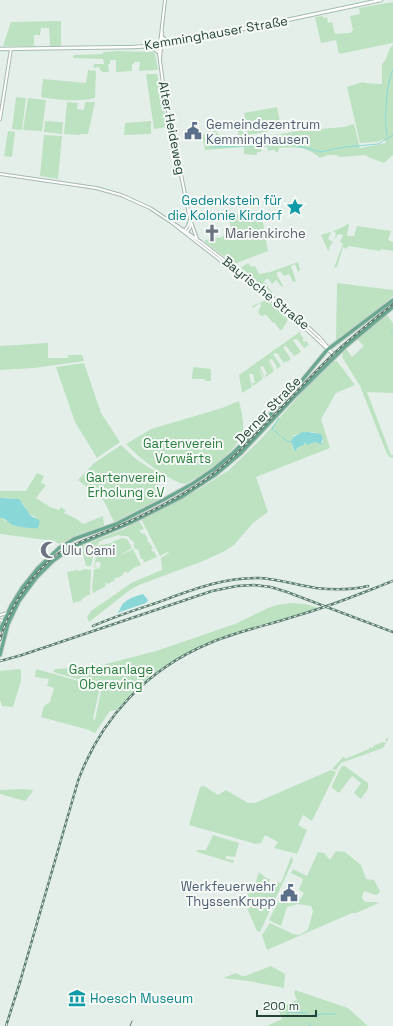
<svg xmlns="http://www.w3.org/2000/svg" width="393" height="1026" font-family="'Space Grotesk',sans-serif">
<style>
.green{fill:#bde2c2;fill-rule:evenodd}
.water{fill:#8ad7d8}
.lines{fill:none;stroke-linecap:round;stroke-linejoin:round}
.stream{stroke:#8ad7d8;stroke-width:1}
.tertiary-casing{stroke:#a7b8b0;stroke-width:4}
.secondary-casing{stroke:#a3bcb0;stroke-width:4.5}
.primary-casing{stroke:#c1cac7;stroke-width:5}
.tertiary{stroke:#fff;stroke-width:2}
.secondary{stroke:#fff;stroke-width:2.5}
.primary{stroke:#67a88e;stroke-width:3}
.tram{stroke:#5d7f71;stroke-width:1}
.rail-casing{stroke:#5d7f71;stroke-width:2.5}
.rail{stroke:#f7fbf8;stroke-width:1;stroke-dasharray:3;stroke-linecap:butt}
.labels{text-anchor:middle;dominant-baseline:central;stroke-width:4;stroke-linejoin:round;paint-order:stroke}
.street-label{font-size:13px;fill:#224336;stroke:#f7fbf8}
.service-label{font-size:13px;fill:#4e5e75;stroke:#f7fbf8;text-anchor:start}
.culture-label{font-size:13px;fill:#0d838f;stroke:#f7fbf8;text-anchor:end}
.worship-label{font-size:13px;fill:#5b616d;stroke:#f7fbf8;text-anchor:start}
.park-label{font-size:13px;fill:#297e3e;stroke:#f7fbf8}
</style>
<rect width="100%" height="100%" fill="#e5efea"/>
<g class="green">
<polygon points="393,2 393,43 339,54 336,40 321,43 315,17 323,16 323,18 327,17 328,23 332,22 335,34 350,33 353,30 350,16 360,14 359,8"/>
<polygon points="61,21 61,47 50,46 49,28 41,28 40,35 34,35 34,46 3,46 11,22"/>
<path d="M393,45V155L384,163L368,157L365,155L341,157L335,155H328L320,158C306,146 297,147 279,148L278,152H276L274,150L268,151L267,147H262L261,152H257V155L244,154V147L205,150L202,135L211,133L215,130L223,141H239L238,129L242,128L246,141L296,131L344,127L354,124L360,148L386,143L384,139L377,142L360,143L347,87L363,82L365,83L382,84V64L386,59L390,48Z"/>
<polygon points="118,51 153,52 155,54 158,69 157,70 139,71 140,62 134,62 134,64 132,64 132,71 116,72 116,60 110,60 110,64 108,64 109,72 102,72 102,71 100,71 100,67 93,68 94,64 104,64 103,59 73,58 74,55 103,54 103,52"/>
<path d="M88,70L96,71L95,98C81,102 56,100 41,97L43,79L86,83Z"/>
<polygon points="146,74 157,74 168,127 154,129"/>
<polygon points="16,97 26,98 22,130 12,129"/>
<polygon points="28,98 46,100 42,131 23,130"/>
<polygon points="67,102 78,103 77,109 84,110 85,102 95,102 88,134 81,134 80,135 64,134"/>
<polygon points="277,107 281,127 286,126 286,128 248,135 244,113"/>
<polygon points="45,121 63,122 62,134 44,132"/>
<polygon points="151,121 151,134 124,135 125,123"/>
<polygon points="8,131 15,132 12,157 4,156"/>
<polygon points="44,135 62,136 58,179 40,176"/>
<polygon points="248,212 251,219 262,217 268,251 234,264 205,242 205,240 222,237 231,228 228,216"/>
<polygon points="348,224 349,224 347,236 354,236 357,226 391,231 388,240 393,242 393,251 381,249 380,251 348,246 347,249 343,247 337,267 334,268 343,244 340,242 343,235 338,234 335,240 337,234 334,240 336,233 333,231 331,232 328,239 333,242 332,244 331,244 329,249 330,250 328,251 321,235 339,229"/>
<polygon points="298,262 300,270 298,272 295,264 291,266 296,281 293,282 289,274 284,276 280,271 276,273 283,286 282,287 276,280 272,284 268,278 264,281 274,295 240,268 248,263 251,267 255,266 259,274 270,272"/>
<polygon points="337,283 393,290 393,296 368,317 336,340"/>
<polygon points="266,300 289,318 282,330 280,330 274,322 273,323 266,315 261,316 258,312 261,305 260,303 253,308 252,306"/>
<polygon points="386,314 393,323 393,393 367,392 391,455 393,455 393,458 389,457 385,449 360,386 342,357 343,352 346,349 352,357 364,346 357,339"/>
<polygon points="301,331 300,334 304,339 302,340 304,342 306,341 309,345 304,348 298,340 295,339 293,340 301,352 294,356 286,346 283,347 291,359 287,362 286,361 284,363 277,353 273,354 281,366 276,370 277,367 272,359 269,360 275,371 266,359 274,371 266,377 265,375 267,374 263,366 260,367 265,378 264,378 258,368 263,379 253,386 252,383 255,383 253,374 249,374 252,387 242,393 239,375"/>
<polygon points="48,343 48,358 68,358 68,355 82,355 84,361 34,368 0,370 0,346"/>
<path d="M334,361H337L355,385L336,393L321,419L330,448L256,477L268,512L253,523L234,545L225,551L203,561L139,585L130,590L89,622L87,617L91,611L133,582L162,570L161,558L169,553L168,552L160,556L141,519L199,489L229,470L261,439L312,381ZM312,432L319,434L323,439L322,443L313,442L309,444L305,442L304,445L300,446L297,450L292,445L291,442L294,435Z"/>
<polygon points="84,363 101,413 120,442 97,458 75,422 56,367"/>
<polygon points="193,367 211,369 211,381 205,381 205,379 192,379"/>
<path d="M239,401C241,409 244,421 243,429C241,450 203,475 185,484C168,481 138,457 126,444L151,429L222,408Z"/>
<polygon points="121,445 137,460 166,478 158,481 163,497 114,522 104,501 78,480 93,464"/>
<path d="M37,473L44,476L41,483L46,485L36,498L50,507L59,510L61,507L66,511L64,513L75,518L83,524L103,516L104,525L103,526L71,538L59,544L54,541L0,534V518H1L14,525L27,528L36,517C26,514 28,509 22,503C17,498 7,498 0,498V491H26Z"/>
<polygon points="139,521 144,529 138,531 140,531 142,534 144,533 148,539 147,540 148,542 149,542 153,548 151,549 153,552 154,551 157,557 143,563 144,561 143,559 141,559 138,549 136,550 133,545 135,544 132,540 131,540 128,536 120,536 119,535 102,540 102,541 100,541 95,549 91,566 86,566 81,546 124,529 125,533 124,529"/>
<polygon points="122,538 127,539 132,548 118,557 133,549 141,565 133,568 133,569 127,573 126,571 123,573 124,574 118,578 117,577 114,579 115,580 108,584 107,583 105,584 106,586 93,593 92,588 94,569 100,568 99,566 101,566 100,562 96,562 95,566 97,568 94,567 97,551 99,545 112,543 112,542"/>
<polygon points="84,569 91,570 90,595 88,595 81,600 81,601 73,603 67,572 78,570 79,571 83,570"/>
<path d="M292,603L305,604L319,608C264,625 208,637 160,669C143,680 130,696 116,710L110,711L95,733L89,730L41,717L44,706L50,702L54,688L47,686L49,679L35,677L36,669L100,687L93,719L95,720L102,686L53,672L55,669L98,666L156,651L235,624L268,608L277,605Z"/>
<polygon points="19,669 21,670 21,681 13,707 2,706 0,700 0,671"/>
<polygon points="389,738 383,748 341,763 336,770 332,769 344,756 345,759 369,749 369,747 372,748 375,745 383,742 385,743 386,741 385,739"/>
<polygon points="343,766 345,766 368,783 368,789 361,799 354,793 361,783 352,776 339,793 332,788 332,786 341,767"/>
<polygon points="331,770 336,772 312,821 303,815 298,825 307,830 297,854 274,848 278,842 265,835 261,843 256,844 189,825 200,787 204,786 218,795 226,790 248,803 255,803"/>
<polygon points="21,789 33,790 31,794 25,801 0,794 0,790"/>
<polygon points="213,835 239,843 235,857 226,856 226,859 234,860 233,863 197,852 197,850 206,850"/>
<polygon points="336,851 345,852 361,865 366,879 374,880 380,891 379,893 376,895 364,891 362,898 365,902 374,902 379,903 356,913 352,913 267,950 262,935 270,923 293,934 299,935 308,930 313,911 311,906 298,904 287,907 281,926 269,920 282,894 299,901 304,893 299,890 303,879 291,873 293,869 307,876 318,852 324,853 330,860"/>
<polygon points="291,857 292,857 293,861 260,932 257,931 244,901 247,897 249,884 255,884 259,872 266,878 270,879 269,883 276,885 277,882 281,883"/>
<polygon points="271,966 285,974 284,988 248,981 223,978 236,973 242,976 245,976"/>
<polygon points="295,990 348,1008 368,1026 267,1026 282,1019 278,1008 297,1000 294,993"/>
</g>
<g class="water">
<polygon points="303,432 308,432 321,434 323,439 321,442 323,445 315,442 307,445 305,442 304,445 300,446 295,451 291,442 293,437"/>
<path d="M0,498L19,499L31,516L39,520L40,522L38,528C33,529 15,527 11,524C7,522 6,518 0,518Z"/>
<path d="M143,594L148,600L146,603L117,613C120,610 120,609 122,605C126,599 136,596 143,594Z"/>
</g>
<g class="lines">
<g class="stream">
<path d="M387,136C384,121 386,82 393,70"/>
<polyline points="243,146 295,145 321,152 344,147 378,144 393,135"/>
<polyline points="211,147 242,146"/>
<polyline points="391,333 393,333"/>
<polyline points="279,418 272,428 280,436"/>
<polyline points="282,437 287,441 291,442"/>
<polyline points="287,1014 290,1012 307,1013"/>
<polyline points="313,1015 324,1014 335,1014"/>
<polyline points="309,1023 310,1026"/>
</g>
<g class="tertiary-casing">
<g id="tertiary">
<polyline points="165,0 159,53 164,91 190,219 197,239"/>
<polyline points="162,37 168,41 173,43"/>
<polyline points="151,47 158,52"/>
<polyline points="160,59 162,32"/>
<polyline points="0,119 11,49"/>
<polyline points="0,174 96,188 121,195 150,208 171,222 270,299 306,329 335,356"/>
<polyline points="173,223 201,242 297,317 319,337 335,356"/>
<polyline points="185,230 188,226 190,220"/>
<polyline points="187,232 190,228 191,224"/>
<polyline points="0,615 7,613"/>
<polyline points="0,620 8,624"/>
</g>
</g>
<g class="secondary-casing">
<polyline id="secondary" points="0,49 134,47 165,45 287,20 381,0"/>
</g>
<g class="primary-casing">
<g id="primary">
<polyline points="0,630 11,606 22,588 38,568 59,548 74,539 116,524 165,499 192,484 214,469 232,454 247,439 299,384 327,350 393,300"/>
<polyline points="0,655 8,624 19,601 36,578 53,561 68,550 84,542 132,522 180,498 215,475 241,453 295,396 346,346 393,307"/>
</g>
</g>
<use href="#tertiary" class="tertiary"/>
<use href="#secondary" class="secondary"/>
<use href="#primary" class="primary"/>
<polyline class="tram" points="130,1026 132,1021"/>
<g class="rail-casing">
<g id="rail">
<path d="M93,626C113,617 135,610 156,603C189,591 223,577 259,578C278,579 297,585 316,588C333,590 351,590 368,586"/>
<path d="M0,640C8,611 27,581 49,561C70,543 92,538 117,527C147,514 178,498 205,480C236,458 261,428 288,401C305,383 321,365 339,349C357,333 375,319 393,304"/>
<polyline points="0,661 22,655 212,591 237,586 254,585 271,587 287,592 393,632"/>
<path d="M6,1026L20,982L78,781C101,718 147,669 210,643C238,631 269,625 299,615C331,606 362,593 393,581"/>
</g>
</g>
<use href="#rail" class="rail"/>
</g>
<defs>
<g id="civic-bare" transform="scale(1.38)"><path d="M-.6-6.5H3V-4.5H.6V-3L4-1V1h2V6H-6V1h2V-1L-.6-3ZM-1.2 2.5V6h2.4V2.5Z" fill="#5c6f8a" stroke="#f7fbf8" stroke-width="2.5" paint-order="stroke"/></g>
<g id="sight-bare" transform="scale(1.38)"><path d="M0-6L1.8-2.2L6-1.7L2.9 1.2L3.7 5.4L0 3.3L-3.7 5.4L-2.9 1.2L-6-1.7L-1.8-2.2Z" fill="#0f9aa8" stroke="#f7fbf8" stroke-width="2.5" paint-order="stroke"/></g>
<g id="church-bare" transform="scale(1.38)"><path d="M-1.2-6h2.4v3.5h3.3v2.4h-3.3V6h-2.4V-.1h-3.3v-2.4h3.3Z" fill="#6b7280" stroke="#f7fbf8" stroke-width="2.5" paint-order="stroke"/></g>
<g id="mosque-bare" transform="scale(1.38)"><path d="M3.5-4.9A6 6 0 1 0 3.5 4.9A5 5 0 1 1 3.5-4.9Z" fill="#6b7280" stroke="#f7fbf8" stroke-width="2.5" paint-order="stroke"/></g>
<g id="museum-bare" transform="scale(1.38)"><path d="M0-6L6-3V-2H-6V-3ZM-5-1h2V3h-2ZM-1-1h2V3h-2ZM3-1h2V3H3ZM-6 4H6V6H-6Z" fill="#0f9aa8" stroke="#f7fbf8" stroke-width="2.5" paint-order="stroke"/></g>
</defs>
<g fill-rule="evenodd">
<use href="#civic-bare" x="193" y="131"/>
<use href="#sight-bare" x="295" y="207"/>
<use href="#church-bare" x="212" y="233"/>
<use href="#mosque-bare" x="49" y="550"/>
<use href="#civic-bare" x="289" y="893"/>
<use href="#museum-bare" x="77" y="998"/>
</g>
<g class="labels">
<g class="street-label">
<text transform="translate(216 33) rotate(-10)">Kemminghauser Straße</text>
<text transform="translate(172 128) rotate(79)">Alter Heideweg</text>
<text transform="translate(266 293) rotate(39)">Bayrische Straße</text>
<text transform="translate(268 410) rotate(-46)">Derner Straße</text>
</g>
<g class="service-label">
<text x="206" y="124">Gemeindezentrum<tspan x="206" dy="15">Kemminghausen</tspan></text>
<text x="276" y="886" text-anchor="end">Werkfeuerwehr<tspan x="276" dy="15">ThyssenKrupp</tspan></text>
</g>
<g class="culture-label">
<text x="282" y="200">Gedenkstein für<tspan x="282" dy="15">die Kolonie Kirdorf</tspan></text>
<text x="90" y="998" text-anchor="start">Hoesch Museum</text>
</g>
<g class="worship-label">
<text x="225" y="233">Marienkirche</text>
<text x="62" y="550">Ulu Cami</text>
</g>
<g class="park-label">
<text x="183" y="443">Gartenverein<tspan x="183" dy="15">Vorwärts</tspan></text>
<text x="126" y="477">Gartenverein<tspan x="126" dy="15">Erholung e.V</tspan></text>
<text x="111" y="669">Gartenanlage<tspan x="111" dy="15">Obereving</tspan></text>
</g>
</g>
<path d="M257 1010v6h59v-6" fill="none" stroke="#224336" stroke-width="2"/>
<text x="263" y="1010" font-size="12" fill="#224336" stroke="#f7fbf8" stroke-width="3" paint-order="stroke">200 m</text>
</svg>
